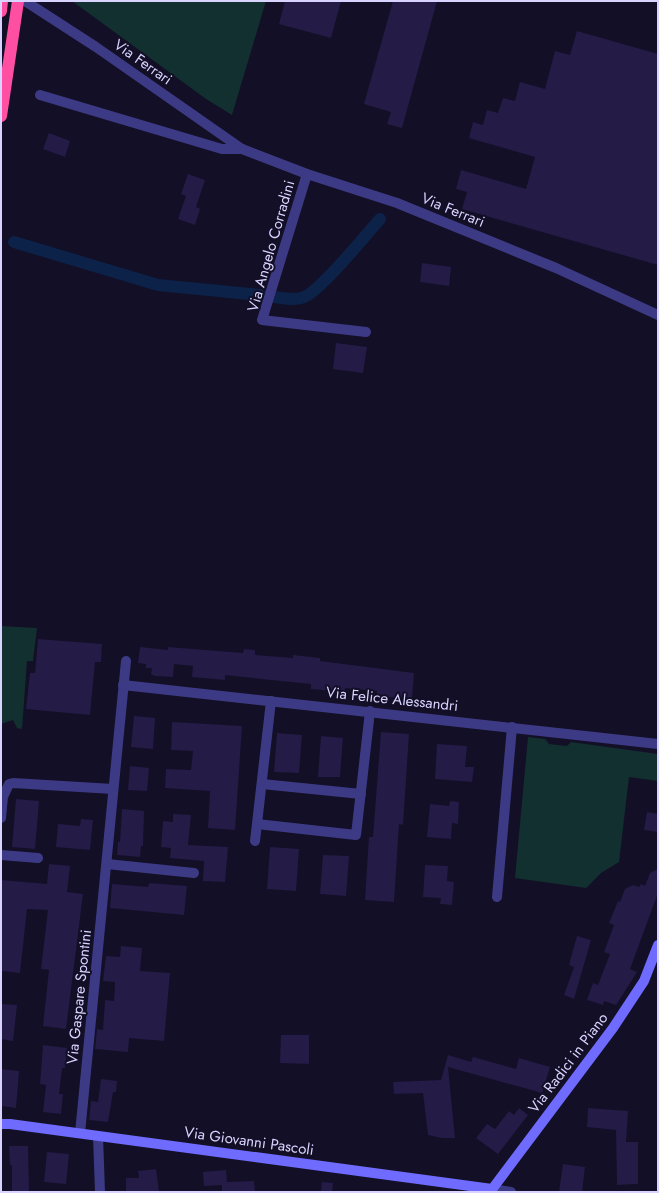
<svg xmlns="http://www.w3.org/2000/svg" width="659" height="1193" font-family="Jost,sans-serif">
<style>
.green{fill:#12302f}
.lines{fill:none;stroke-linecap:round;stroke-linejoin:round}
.canal{stroke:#0c2248;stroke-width:12}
.building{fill:#241b47}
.street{stroke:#3d3a85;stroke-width:10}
.secondary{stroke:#6f6bff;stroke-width:10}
.highway{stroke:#ff4fa3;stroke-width:12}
.labels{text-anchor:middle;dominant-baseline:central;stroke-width:4;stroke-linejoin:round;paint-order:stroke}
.street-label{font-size:15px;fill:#d9d4ff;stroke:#130f26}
</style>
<rect width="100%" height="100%" fill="#130f26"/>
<g class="green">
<polygon points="72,1 266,1 232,115 206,99"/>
<polygon points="1,626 37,628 33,661 27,661 22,729 17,728 13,720 1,724"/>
<polygon points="528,737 545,739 549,744 567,746 571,742 658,754 658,781 629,777 619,862 601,873 586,888 515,878"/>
</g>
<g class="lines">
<g class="canal">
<polyline points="14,242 158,285 260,295"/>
<path d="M273,297C283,298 295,301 304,297C319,292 367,234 380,219"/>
</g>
</g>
<g class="building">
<polygon points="285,1 341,1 331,38 279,24"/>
<polygon points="393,1 437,1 402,128 387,124 391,112 364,104"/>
<polygon points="577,31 658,54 658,265 462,209 467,192 456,189 461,170 526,189 535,157 469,138 473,122 483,125 487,110 498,113 503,98 515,101 520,82 545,89 555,51 570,55"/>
<polygon points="49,133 70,141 65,157 43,149"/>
<polygon points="188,174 205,180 196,207 200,209 195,225 178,219 186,196 181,194"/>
<polygon points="422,263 451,267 449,286 420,282"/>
<polygon points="336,343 367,347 363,373 333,369"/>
<polygon points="38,639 102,644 101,662 95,662 90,715 26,709 30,673 35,673"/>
<polygon points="140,647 168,650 168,647 243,653 244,649 255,650 255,655 293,658 293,655 320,658 320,661 414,673 412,699 376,696 377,691 345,688 345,692 311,689 311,684 271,680 225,675 225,680 192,677 193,666 174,664 173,677 155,676 151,674 152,668 146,668 146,664 138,663"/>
<polygon points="134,716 155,718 153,749 131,747"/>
<polygon points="172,722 242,726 235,830 208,828 210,791 165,788 166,769 191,770 193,751 171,750"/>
<polygon points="381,732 409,734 403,825 399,824 394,902 365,900 369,837 373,837"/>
<polygon points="277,733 302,735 299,773 274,772"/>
<polygon points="321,736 343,738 340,777 318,777"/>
<polygon points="437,744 467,746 465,767 474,767 472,782 435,779"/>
<polygon points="130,766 149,768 147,791 128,790"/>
<polygon points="16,799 39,801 35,849 12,847"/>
<polygon points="450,801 459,802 458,824 452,823 451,839 427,837 430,804 449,806"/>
<polygon points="122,809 144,811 143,846 141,846 140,857 117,855 118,842 120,842"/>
<polygon points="647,812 658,814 658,832 644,830"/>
<polygon points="173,814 191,815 188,845 228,847 225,882 203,881 204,861 170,858 171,848 161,847 163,821 173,822"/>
<polygon points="81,819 93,820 90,850 56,847 58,824 80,826"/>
<polygon points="270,847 299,849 296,891 267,889"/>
<polygon points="323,855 349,856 346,896 320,894"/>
<polygon points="49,864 70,866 67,892 83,894 66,1029 43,1026 49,970 41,969 48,910 27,909 20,973 1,971 1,880 47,884"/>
<polygon points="425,865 448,866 447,881 454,882 452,905 440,904 441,898 423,897"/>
<polygon points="658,869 658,893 630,969 637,972 616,1005 604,1001 603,1005 587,1000 593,983 598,985 610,954 604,952 614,925 609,923 618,901 620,902 625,889 633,885 639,887 641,884 645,886 650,873"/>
<polygon points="149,883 187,886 184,915 110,908 112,884 148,887"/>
<polygon points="577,936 591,940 574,999 564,995 574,967 569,965"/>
<polygon points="121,946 142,948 140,971 170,973 164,1041 129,1038 128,1052 95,1049 97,1029 103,1030 105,1000 114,1001 115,982 103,981 106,956 120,957"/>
<polygon points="1,1004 17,1005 13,1041 1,1039"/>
<polygon points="281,1035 309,1035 309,1064 280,1063"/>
<polygon points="43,1045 67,1048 65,1068 62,1068 59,1094 63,1094 61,1114 43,1112 46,1085 40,1084"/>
<polygon points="448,1055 471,1062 473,1057 516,1069 519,1058 550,1067 542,1093 448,1067 455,1138 442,1138 428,1135 423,1093 394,1094 393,1082 441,1080"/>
<polygon points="1,1069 19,1071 16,1108 1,1106"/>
<polygon points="101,1079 117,1081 116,1092 113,1092 108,1122 89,1120 91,1101 98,1102"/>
<polygon points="519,1108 528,1115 498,1154 476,1138 487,1124 495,1129 509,1111 514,1115"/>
<polygon points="588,1108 628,1111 626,1142 638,1142 638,1184 617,1185 616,1130 587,1127"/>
<polygon points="9,1146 28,1146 29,1192 12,1192 12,1165 10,1165"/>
<polygon points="47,1152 69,1154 66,1184 44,1182"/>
<polygon points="563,1164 585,1167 582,1192 559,1192"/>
<polygon points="156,1169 159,1192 126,1192 126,1178 139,1178 138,1171"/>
<polygon points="226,1170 227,1182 254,1181 255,1192 222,1192 222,1185 204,1186 203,1172"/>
<polygon points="322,1182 333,1183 332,1192 321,1192"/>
</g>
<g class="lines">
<g class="street">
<polyline points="25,1 96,47 242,149 307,174 397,203 556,268 658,315"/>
<polyline points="40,95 222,149 242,149"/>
<polyline points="307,174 262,320 366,332"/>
<polyline points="123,685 658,744"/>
<polyline points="262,784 361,794"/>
<polyline points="1,818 3,797 9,784 13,783 113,789"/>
<polyline points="257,824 356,835 370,711"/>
<polyline points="255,841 271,701"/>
<polyline points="1,855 38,858"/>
<polyline points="107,864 194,873"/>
<polyline points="497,897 512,727"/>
<polyline points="80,1133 126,661"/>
<polyline points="98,1136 100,1192"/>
<polyline points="492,1189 511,1192"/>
</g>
<g class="secondary">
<polyline points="1,1124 10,1124 492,1189"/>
<polyline points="490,1192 613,1028 644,981 658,945"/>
</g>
<g class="highway">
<polyline points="1,11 2,1"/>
<polyline points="1,116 18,1"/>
</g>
</g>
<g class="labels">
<g class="street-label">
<text transform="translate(143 62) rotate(35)">Via Ferrari</text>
<text transform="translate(453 210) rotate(22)">Via Ferrari</text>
<text transform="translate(271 246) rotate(-74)">Via Angelo Corradini</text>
<text transform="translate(392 699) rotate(6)">Via Felice Alessandri</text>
<text transform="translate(79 997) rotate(-84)">Via Gaspare Spontini</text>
<text transform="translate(568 1063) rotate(-53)">Via Radici in Piano</text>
<text transform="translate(249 1141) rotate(8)">Via Giovanni Pascoli</text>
</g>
</g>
<rect width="659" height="1193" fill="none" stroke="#d9d4ff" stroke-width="4"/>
</svg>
